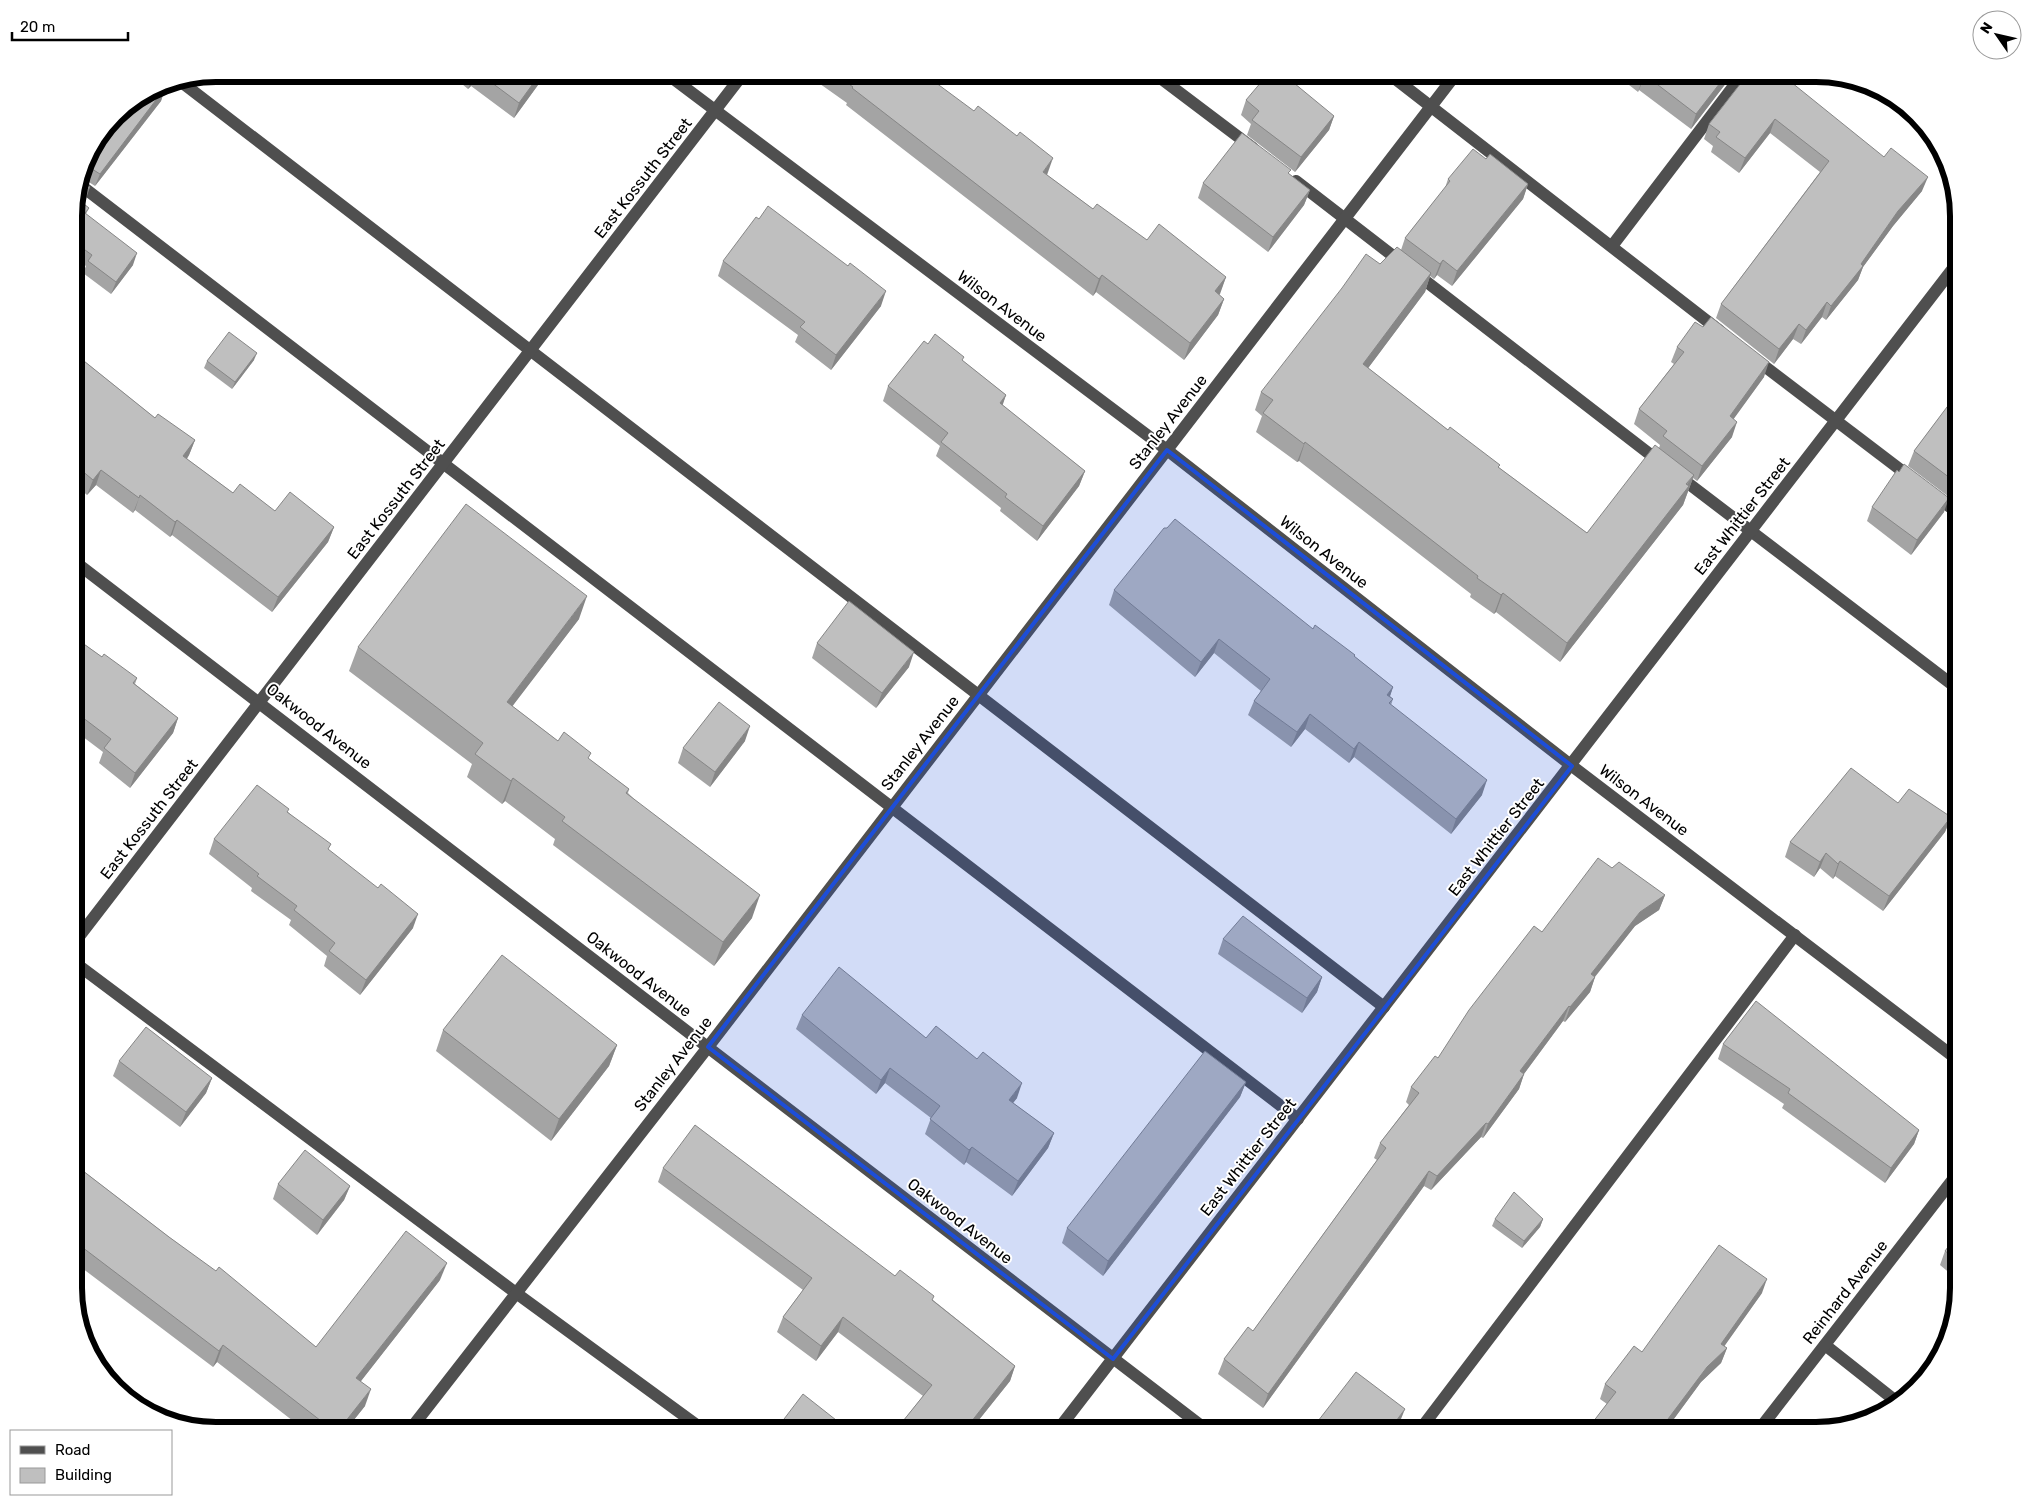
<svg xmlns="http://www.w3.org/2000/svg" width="2032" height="1505" font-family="Rubik,sans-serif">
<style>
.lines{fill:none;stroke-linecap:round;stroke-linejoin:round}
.minor{stroke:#4f4f4f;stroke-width:12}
.wall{fill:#a4a4a4}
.shaded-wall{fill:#868686}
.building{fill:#bfbfbf;stroke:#868686}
.marked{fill:#1d4ed8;fill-opacity:0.2;stroke:#1d4ed8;stroke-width:4;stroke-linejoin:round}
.labels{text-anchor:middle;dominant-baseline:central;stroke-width:4;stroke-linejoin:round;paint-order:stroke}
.street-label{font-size:16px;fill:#000;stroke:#fff}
.rim{fill:none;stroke:#000;stroke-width:6}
</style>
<rect width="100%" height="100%" fill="#fff"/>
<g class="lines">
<g class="minor">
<polyline points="667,74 1167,450 1572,766 1958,1060"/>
<polyline points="1155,74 1253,148"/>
<polyline points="1389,74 1720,331"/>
<polyline points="180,81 1384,1007"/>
<polyline points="1296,181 1660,462"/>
<polyline points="79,184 1298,1119"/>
<polyline points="1612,246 1743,74"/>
<polyline points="1755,359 1914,480"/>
<polyline points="1676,474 1958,689"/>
<polyline points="1934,495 1958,513"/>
<polyline points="74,561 1208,1431"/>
<polyline points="74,943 743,74"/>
<polyline points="74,962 516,1293 705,1431"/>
<polyline points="1825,1345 1897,1402"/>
<polyline points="115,1385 155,1415"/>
<polyline points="409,1431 708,1047 1456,74"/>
<polyline points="1057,1431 1958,262"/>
<polyline points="1419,1431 1795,935"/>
<polyline points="1758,1431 1958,1173"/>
</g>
</g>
<g class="wall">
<polygon points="450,74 546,74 514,118 471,86 468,89"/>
<polygon points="806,74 924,74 1047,175 1093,209 1147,240 1226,277 1219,295 1224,299 1218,315 1184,360 1096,292 1093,296 846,105 847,103"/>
<polygon points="1615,74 1733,74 1691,129 1639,90 1638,92"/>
<polygon points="1748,74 1922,191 1893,226 1863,267 1858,280 1826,320 1822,317 1801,344 1793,339 1774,364 1716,318 1721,304 1820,172 1770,133 1739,173 1711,152 1713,146 1704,139 1709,124"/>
<polygon points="163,87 165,88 161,101 95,186 81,177 85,162"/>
<polygon points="1246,100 1334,116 1329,130 1295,172 1247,135 1251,124 1241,115"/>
<polygon points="1486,159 1528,184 1523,199 1452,286 1437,275 1434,279 1430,276 1425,292 1368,368 1448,430 1587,533 1659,448 1660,445 1634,424 1639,409 1674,364 1671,362 1677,347 1764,377 1733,419 1732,437 1697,481 1693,478 1683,505 1560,662 1496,612 1494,614 1470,597 1471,594 1299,461 1297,462 1256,432 1262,416 1255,410 1261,392 1380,264 1401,250 1405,238 1445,188 1448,179"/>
<polygon points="1289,174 1310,190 1304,205 1268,252 1198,198 1203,183"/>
<polygon points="86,199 83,203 89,208 86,214 133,265 111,294 83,273 86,266 74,257 74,207"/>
<polygon points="723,261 881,306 831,370 795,342 798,335 718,276"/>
<polygon points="928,344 963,361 1006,395 1002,405 1085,471 1079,486 1037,541 1000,511 1001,508 936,456 940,446 883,401 888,386"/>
<polygon points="74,353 155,418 195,440 189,455 187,459 233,493 275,511 334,527 328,542 272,612 172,535 170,537 135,510 133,513 96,485 87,495 74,484"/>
<polygon points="254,360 232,389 204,368 207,361"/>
<polygon points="1958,394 1958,493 1953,500 1908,466 1914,451"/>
<polygon points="1872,507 1944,512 1911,555 1867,521"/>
<polygon points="1114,590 1313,629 1354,656 1393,687 1390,696 1393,699 1391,705 1482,795 1451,834 1354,757 1349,763 1305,729 1291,747 1248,715 1254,701 1261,691 1214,653 1195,677 1109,605"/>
<polygon points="579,619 512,706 558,741 589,759 629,789 628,793 752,918 714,966 553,845 555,839 505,801 502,804 467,777 472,764 349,671 358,647"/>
<polygon points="74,637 102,657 137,678 135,684 178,718 173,733 130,788 99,763 103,752 74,730"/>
<polygon points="817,643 909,667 876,708 812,658"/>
<polygon points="745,741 710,787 678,763 683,748"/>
<polygon points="1898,803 1951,817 1945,832 1883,911 1835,876 1833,879 1820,868 1814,877 1785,857 1790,842"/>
<polygon points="288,812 329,850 413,928 360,995 324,966 327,956 289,925 291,920 251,891 252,888 209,854 214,839"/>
<polygon points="1612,868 1665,895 1659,910 1635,926 1595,977 1590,992 1565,1022 1563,1021 1524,1074 1519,1089 1483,1138 1481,1137 1431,1190 1424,1186 1263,1408 1218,1374 1224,1359 1253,1331 1377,1160 1374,1158 1380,1143 1409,1105 1406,1102 1411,1087 1438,1058 1542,932"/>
<polygon points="1223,939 1322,977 1317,992 1302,1013 1218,954"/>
<polygon points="802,1015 926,1038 1017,1098 1013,1103 1054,1133 1048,1148 1012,1196 966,1162 964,1165 925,1134 931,1118 885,1083 876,1094 796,1029"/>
<polygon points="443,1030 617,1045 609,1066 551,1141 436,1051"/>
<polygon points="1723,1044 1919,1130 1914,1144 1885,1183 1782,1108 1784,1104 1718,1059"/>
<polygon points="119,1061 212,1078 206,1093 180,1127 113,1076"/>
<polygon points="1246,1082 1240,1097 1103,1276 1062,1243 1067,1228"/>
<polygon points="74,1164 169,1237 316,1347 440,1280 361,1381 365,1406 345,1431 306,1431 217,1362 213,1367 74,1262"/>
<polygon points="663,1168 895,1276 933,1300 1015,1366 1010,1381 970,1431 895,1431 923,1396 838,1332 816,1361 777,1332 783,1317 803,1290 658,1182"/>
<polygon points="278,1184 350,1186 344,1200 317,1235 273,1199"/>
<polygon points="1495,1219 1543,1219 1540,1227 1522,1248 1492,1226"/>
<polygon points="1958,1234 1958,1280 1940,1265 1945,1251"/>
<polygon points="1762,1293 1724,1346 1727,1348 1721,1363 1701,1382 1665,1431 1586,1431 1607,1404 1600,1399 1605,1384 1642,1352"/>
<polygon points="1318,1421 1399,1424 1397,1428 1401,1431 1315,1431"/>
<polygon points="781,1423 850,1431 778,1431"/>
</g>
<g class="shaded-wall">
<polygon points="474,74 475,74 471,86 468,89"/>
<polygon points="540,74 546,74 514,118 519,103"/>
<polygon points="1727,74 1733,74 1691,129 1696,114"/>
<polygon points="1645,75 1639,90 1638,92 1643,77"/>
<polygon points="165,88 161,101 95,186 100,174"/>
<polygon points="1334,116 1329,130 1295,172 1301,157"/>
<polygon points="1775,119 1770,133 1739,173 1745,158"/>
<polygon points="1053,158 1047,175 1043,172"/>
<polygon points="1928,177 1922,191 1893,226 1863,267 1858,280 1826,320 1831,306 1861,264 1898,211"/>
<polygon points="1528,184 1523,199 1452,286 1457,271"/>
<polygon points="90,187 86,199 75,213 80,201"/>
<polygon points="1310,190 1304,205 1268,252 1273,237"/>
<polygon points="137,253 133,265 111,294 116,282"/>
<polygon points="1443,260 1437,275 1434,279 1440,264"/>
<polygon points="1431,273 1425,292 1357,383 1363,364"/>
<polygon points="1102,275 1096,292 1093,296 1099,279"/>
<polygon points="1226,277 1220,294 1209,308 1215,291"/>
<polygon points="886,291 881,306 831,370 836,355"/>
<polygon points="1224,299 1218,315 1184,360 1190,343"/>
<polygon points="1827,302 1822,317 1801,344 1806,330"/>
<polygon points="1799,324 1793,339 1774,364 1779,349"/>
<polygon points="257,353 254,360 232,389 235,382"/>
<polygon points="1769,362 1764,377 1725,431 1730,416"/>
<polygon points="1006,395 1001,410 1000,403"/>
<polygon points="1737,422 1732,437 1697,481 1702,466"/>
<polygon points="195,440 189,455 178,471 183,456"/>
<polygon points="1305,442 1299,461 1297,462 1304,444"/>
<polygon points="101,470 96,485 87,495 93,480"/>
<polygon points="1085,471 1079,486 1037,541 1043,526"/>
<polygon points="1694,475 1683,505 1560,662 1567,643"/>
<polygon points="1958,486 1958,493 1953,500"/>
<polygon points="140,495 135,510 133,513 139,498"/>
<polygon points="1949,498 1944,512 1911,555 1917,540"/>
<polygon points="177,520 172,535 170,537 175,522"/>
<polygon points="334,527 328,542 272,612 278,597"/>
<polygon points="1503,593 1496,612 1494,614 1501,595"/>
<polygon points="587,596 579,619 498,725 507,702"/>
<polygon points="1219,639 1214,653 1195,677 1201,662"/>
<polygon points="914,652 909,667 876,708 882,693"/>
<polygon points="1393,687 1388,702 1387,695"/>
<polygon points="1310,714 1305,729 1291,747 1297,732"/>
<polygon points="178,718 173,733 130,788 135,773"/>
<polygon points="750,726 745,741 710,787 715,772"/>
<polygon points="1359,742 1354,757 1349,763 1354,749"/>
<polygon points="513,778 505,801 502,804 511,781"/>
<polygon points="1487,780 1482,795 1451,834 1456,819"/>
<polygon points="1951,817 1945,832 1883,911 1889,896"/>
<polygon points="1826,853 1820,868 1814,877 1820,862"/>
<polygon points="1840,861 1835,876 1833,879 1838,864"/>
<polygon points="760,895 752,918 714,966 723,942"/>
<polygon points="1665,895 1659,910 1635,926 1585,989 1591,974 1640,912"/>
<polygon points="418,914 413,928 360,995 366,980"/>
<polygon points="1322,977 1317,992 1302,1013 1307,998"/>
<polygon points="1595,977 1590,992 1565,1022 1570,1007"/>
<polygon points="1569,1006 1563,1021 1515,1086 1520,1071"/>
<polygon points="617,1045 609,1066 551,1141 559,1119"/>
<polygon points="890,1068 885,1083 876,1094 881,1080"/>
<polygon points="1524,1074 1519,1089 1483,1138 1488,1124"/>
<polygon points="212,1078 206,1093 180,1127 186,1112"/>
<polygon points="1246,1082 1240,1097 1103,1276 1108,1261"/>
<polygon points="1022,1083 1017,1098 1004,1114 1009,1100"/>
<polygon points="1486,1123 1481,1137 1431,1190 1437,1176"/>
<polygon points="1919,1130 1914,1144 1885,1183 1891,1168"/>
<polygon points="1054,1133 1048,1148 1012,1196 1018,1181"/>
<polygon points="972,1147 966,1162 964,1165 969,1150"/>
<polygon points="1429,1171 1424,1186 1263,1408 1268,1394"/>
<polygon points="350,1186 344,1200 317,1235 323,1220"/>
<polygon points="1543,1219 1540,1227 1522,1248 1524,1241"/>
<polygon points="447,1263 440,1280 350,1395 356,1378"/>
<polygon points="1767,1279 1762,1293 1716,1358 1721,1344"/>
<polygon points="843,1317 838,1332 816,1361 821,1346"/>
<polygon points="223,1345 217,1362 213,1367 219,1351"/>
<polygon points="1727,1348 1721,1363 1701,1382 1665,1431 1661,1431 1662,1427 1707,1367"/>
<polygon points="1015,1366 1010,1381 970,1431 964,1431"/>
<polygon points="371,1389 365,1406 345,1431 338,1431"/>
<polygon points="1405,1409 1399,1424 1394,1431 1393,1425"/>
<polygon points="1654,1421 1650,1431 1646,1431"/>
</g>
<g class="building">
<polygon points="480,74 540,74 519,103"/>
<polygon points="835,74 924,74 974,111 978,106 1017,136 1020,132 1053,158 1043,172 1093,209 1097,204 1147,240 1159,224 1226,277 1215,291 1224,299 1190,343 1102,275 1099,279 852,88 853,87"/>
<polygon points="1268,74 1283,74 1334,116 1301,157 1252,120 1259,111 1246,100"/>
<polygon points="1639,74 1727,74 1696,114 1645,75 1643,77"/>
<polygon points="1748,74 1758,74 1759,75 1759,74 1781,74 1884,157 1891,148 1928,177 1898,211 1861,264 1863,266 1831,306 1827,302 1806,330 1799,324 1779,349 1721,304 1829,161 1775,119 1745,158 1716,137 1720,132 1709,124"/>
<polygon points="161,85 165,88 100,174 84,164 85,162 116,115"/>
<polygon points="1242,133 1291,170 1288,173 1310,190 1273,237 1203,183"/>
<polygon points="1473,149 1486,159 1490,154 1528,184 1457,271 1443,260 1440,264 1405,238 1450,181 1448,179"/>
<polygon points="80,180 90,187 80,201 89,208 85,213 137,253 116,282 88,261 92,255 74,242 74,207"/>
<polygon points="768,206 848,266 850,263 886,291 836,355 800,327 805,322 723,261 756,217 759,219"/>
<polygon points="1397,247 1431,273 1363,364 1448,430 1450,427 1500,465 1498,467 1587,533 1655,445 1694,475 1686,484 1689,486 1567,643 1503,593 1501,595 1477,578 1478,576 1305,442 1304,444 1263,413 1273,400 1261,392 1342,288 1366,254 1380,264"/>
<polygon points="1711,317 1769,362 1730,416 1737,422 1702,466 1663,436 1667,431 1639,409 1684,352 1677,347 1695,322 1703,327"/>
<polygon points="229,332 257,353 235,382 207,361"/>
<polygon points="935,334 964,357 962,360 1006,395 1000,403 1085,471 1043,526 1005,497 1007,494 941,442 948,433 888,386 924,341 928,344"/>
<polygon points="74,353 155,418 158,414 195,440 183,456 233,493 240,484 275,511 290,492 334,527 278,597 177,520 175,522 140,495 139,498 101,470 93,480 74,464"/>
<polygon points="1958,394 1958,484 1914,451 1947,407"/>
<polygon points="1904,464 1949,498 1917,540 1872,507 1897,470 1899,472"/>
<polygon points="466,504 587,596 507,702 558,741 564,732 591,753 588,758 629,789 626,793 760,895 723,942 562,821 565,817 513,778 511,781 475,754 483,743 358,647"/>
<polygon points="1175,519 1313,629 1315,625 1355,655 1354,656 1393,687 1387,695 1393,699 1389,703 1487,780 1456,819 1359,742 1354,749 1310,714 1297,732 1254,701 1270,679 1219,639 1201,662 1114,590 1164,528 1167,528"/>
<polygon points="849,601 914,652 882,693 817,643"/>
<polygon points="74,637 102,657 104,654 137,678 133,683 178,718 135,773 104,748 111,739 74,711"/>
<polygon points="719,702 750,726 715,772 683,748"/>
<polygon points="1851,768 1898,803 1909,789 1951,817 1889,896 1840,861 1838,864 1826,853 1820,862 1790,842"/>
<polygon points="257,785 289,809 287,812 331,844 328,849 378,888 381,884 418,914 366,980 329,951 335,943 294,910 297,906 257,876 259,874 214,839"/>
<polygon points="1598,858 1612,868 1619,862 1665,895 1640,912 1591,974 1595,977 1570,1007 1569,1006 1520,1071 1524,1074 1488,1124 1486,1123 1437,1176 1429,1171 1268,1394 1224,1359 1248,1327 1253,1331 1354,1192 1386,1148 1380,1143 1419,1093 1411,1087 1435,1056 1438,1058 1469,1010 1534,926 1542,932"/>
<polygon points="1243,916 1322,977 1307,998 1223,939"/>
<polygon points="502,955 617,1045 559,1119 443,1030"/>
<polygon points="839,967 926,1038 936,1026 977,1059 983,1052 1022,1083 1009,1100 1054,1133 1018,1181 972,1147 969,1150 930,1119 940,1106 890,1068 881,1080 802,1015"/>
<polygon points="1756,1001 1919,1130 1891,1168 1788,1093 1790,1089 1723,1044"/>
<polygon points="146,1027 212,1078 186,1112 119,1061"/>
<polygon points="1205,1051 1246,1082 1108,1261 1067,1228"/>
<polygon points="695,1125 895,1276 900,1270 934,1296 932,1300 1015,1366 964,1431 895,1431 932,1385 843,1317 821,1346 783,1317 812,1278 663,1168"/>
<polygon points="305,1150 350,1186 323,1220 278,1184"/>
<polygon points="74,1164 169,1237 216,1271 219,1267 316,1347 406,1231 447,1263 356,1378 371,1389 338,1431 334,1431 223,1345 219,1351 74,1241"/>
<polygon points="1514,1192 1543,1219 1524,1241 1495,1219"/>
<polygon points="1958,1234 1958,1261 1945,1251"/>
<polygon points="1719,1245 1767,1279 1721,1344 1727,1348 1707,1367 1662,1427 1654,1421 1646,1431 1586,1431 1616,1392 1605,1384 1634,1346 1642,1352"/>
<polygon points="1356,1372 1405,1409 1393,1425 1401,1431 1318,1431 1318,1421"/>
<polygon points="803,1394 850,1431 791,1431 781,1423"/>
<polygon points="1154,1427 1160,1431 1151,1431"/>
</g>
<path class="marked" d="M1167,450L1572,766L1113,1359L708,1047Z"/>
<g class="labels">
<g class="street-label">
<text transform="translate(643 178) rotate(-52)">East Kossuth Street</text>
<text transform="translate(1002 306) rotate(37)">Wilson Avenue</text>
<text transform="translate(1168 422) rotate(-52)">Stanley Avenue</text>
<text transform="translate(396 499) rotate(-52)">East Kossuth Street</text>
<text transform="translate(1742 516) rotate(-52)">East Whittier Street</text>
<text transform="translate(1324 552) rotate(38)">Wilson Avenue</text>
<text transform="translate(319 726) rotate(38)">Oakwood Avenue</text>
<text transform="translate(920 743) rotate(-52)">Stanley Avenue</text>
<text transform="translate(1644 800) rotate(37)">Wilson Avenue</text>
<text transform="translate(149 819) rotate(-52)">East Kossuth Street</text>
<text transform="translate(1496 837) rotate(-52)">East Whittier Street</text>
<text transform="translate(639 974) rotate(38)">Oakwood Avenue</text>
<text transform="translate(673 1064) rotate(-52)">Stanley Avenue</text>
<text transform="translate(1248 1157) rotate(-52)">East Whittier Street</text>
<text transform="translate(960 1221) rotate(38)">Oakwood Avenue</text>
<text transform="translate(1845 1292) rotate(-52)">Reinhard Avenue</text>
</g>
</g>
<path d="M0 0H2032V1505H0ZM216 82H1816A134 134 0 0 1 1950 216V1288A134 134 0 0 1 1816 1422H216A134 134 0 0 1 82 1288V216A134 134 0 0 1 216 82Z" fill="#fff" fill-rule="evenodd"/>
<path class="rim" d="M216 82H1816A134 134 0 0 1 1950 216V1288A134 134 0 0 1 1816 1422H216A134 134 0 0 1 82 1288V216A134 134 0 0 1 216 82Z"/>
<rect x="10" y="1430" width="162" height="65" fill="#ffffff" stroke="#999999"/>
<rect x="20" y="1446" width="25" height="8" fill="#4f4f4f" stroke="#999999"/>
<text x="55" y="1455" font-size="15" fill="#000000">Road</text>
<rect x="20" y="1468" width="25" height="15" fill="#bfbfbf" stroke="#999999"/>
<text x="55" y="1480" font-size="15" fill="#000000">Building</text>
<g transform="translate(1997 35) rotate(304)"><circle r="24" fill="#ffffff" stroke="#999999"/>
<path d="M0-4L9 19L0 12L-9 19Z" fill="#000000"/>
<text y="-8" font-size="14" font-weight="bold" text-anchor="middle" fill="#000000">N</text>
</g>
<path d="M12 32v8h116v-8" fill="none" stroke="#000000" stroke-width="2.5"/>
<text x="20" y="32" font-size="15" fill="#000000" stroke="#ffffff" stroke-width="4" paint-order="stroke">20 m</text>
</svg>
